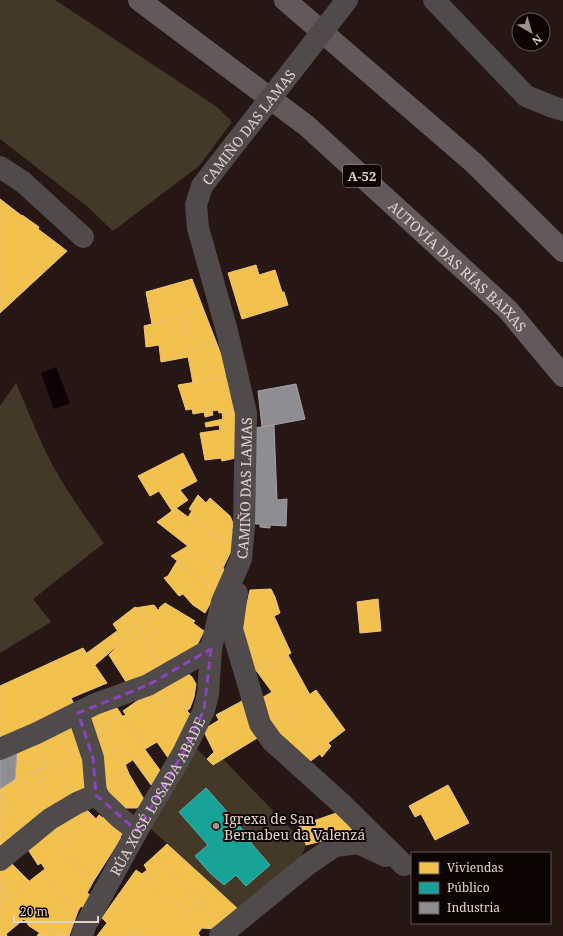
<svg xmlns="http://www.w3.org/2000/svg" width="563" height="936" font-family="'Noto Serif',serif">
<style>
.green{fill:#443928}
.water{fill:#0e0207}
.homes{fill:#f2c14e;stroke:#eec674}
.public{fill:#17a398;stroke:#55b1a8}
.industry{fill:#8d8d92;stroke:#a7a1a3}
.lines{fill:none;stroke-linecap:round;stroke-linejoin:round}
.minor{stroke:#504b4a;stroke-width:22}
.highway{stroke:#64595a;stroke-width:22}
.minor-bridge{stroke:#504b4a;stroke-width:22}
.marked{fill:none;stroke:#8b45c1;stroke-width:3;stroke-dasharray:8 5;stroke-linejoin:round}
.poi-dot{fill:#a2908c;stroke:#0e0402;stroke-width:1.5}
.labels{text-anchor:middle;dominant-baseline:central;stroke-width:4;stroke-linejoin:round;paint-order:stroke}
.shield{fill:#0e0402;stroke:#a4948f;stroke-width:1}
.shield-label{font-size:13px;font-weight:bold;fill:#e5d1cc}
.street-label{font-size:14px;fill:#e5d1cc;stroke:#0e0402}
.poi-label{font-size:14px;fill:#e5d1cc;stroke:#0e0402;text-anchor:start}
</style>
<rect width="100%" height="100%" fill="#261714"/>
<g class="green">
<polygon points="0,0 55,0 217,107 232,122 199,166 113,231 89,208 0,139"/>
<path d="M16,383C28,410 38,438 52,464C67,492 85,517 104,543L33,599L51,622L0,653V406Z"/>
<polygon points="196,748 213,765 223,759 306,845 302,855 239,910 150,828 183,769 192,760"/>
</g>
<polygon class="water" points="56,367 70,403 54,409 41,373"/>
<g class="homes">
<polygon points="0,199 22,216 22,215 39,227 38,229 67,251 0,313"/>
<polygon points="256,265 259,275 275,270 282,292 284,292 288,305 242,319 228,273"/>
<polygon points="192,279 203,308 186,316 152,324 146,292"/>
<polygon points="203,308 217,344 187,351 183,316"/>
<polygon points="183,316 188,357 161,362 159,345 146,347 144,326"/>
<polygon points="217,344 224,362 226,377 193,383 187,351"/>
<polygon points="226,377 227,381 231,380 237,410 219,413 218,410 212,411 213,415 205,417 204,412 193,414 192,409 186,410 178,385"/>
<polygon points="237,410 241,457 222,461 221,458 205,460 200,433 220,430 219,425 206,427 205,423 223,419 222,413"/>
<polygon points="183,453 197,481 180,490 188,500 172,511 159,491 150,496 138,476"/>
<polygon points="198,495 206,503 210,498 230,516 233,523 232,531 236,531 234,545 205,530 188,517 192,511 189,509"/>
<polygon points="176,508 205,530 234,545 221,572 157,522"/>
<polygon points="188,546 221,572 222,568 228,571 217,591 171,556"/>
<polygon points="177,561 217,591 205,613 193,605 183,594 179,596 164,578 168,576"/>
<polygon points="271,589 275,597 280,613 274,616 291,653 258,673 257,671 254,672 241,630 250,590"/>
<polygon points="378,599 381,631 360,633 357,602"/>
<polygon points="165,603 195,621 193,623 204,631 193,653 180,661 135,608 154,605 158,610 160,609 159,608"/>
<polygon points="135,607 181,662 165,672 136,624 124,640 113,624"/>
<polygon points="136,624 164,671 128,685 109,655 124,640"/>
<polygon points="117,631 124,640 95,665 87,653"/>
<polygon points="83,648 107,683 71,698 74,704 0,738 0,686"/>
<polygon points="288,655 310,695 264,726 260,699 272,692 258,673"/>
<polygon points="188,674 192,677 196,684 194,697 173,678"/>
<polygon points="173,678 194,697 190,708 175,698 164,707 153,692"/>
<polygon points="316,690 345,730 328,743 331,746 322,757 286,711"/>
<polygon points="151,691 154,695 155,694 183,733 169,759 157,742 145,749 123,716 126,715 123,711"/>
<polygon points="175,698 190,708 187,711 192,716 183,733 164,707"/>
<polygon points="242,701 259,737 213,765 207,759 214,752 203,730 219,720 216,715"/>
<polygon points="113,702 146,751 125,765 119,749 97,757 91,736 116,717 110,704"/>
<polygon points="109,703 116,717 91,736 86,718"/>
<polygon points="286,711 320,754 308,763 264,726"/>
<polygon points="73,723 83,753 47,766 41,738"/>
<polygon points="41,738 47,766 15,779 17,750"/>
<polygon points="119,749 129,774 104,782 97,757"/>
<polygon points="146,751 162,773 151,785 133,760"/>
<polygon points="83,753 90,790 72,800 57,762"/>
<polygon points="57,762 72,800 56,809 34,772"/>
<polygon points="34,772 56,809 42,818 15,779"/>
<polygon points="129,774 145,801 137,808 119,808 110,794 104,782"/>
<polygon points="15,779 42,818 25,830 0,792 0,789"/>
<polygon points="448,785 469,823 435,840 421,814 415,817 409,806"/>
<polygon points="0,793 25,830 9,840 0,826"/>
<polygon points="82,805 96,819 99,815 103,818 104,816 107,818 103,824 98,820 68,844 49,827"/>
<polygon points="339,812 354,833 306,845 299,826"/>
<polygon points="107,819 123,833 120,837 121,838 93,882 60,850 98,820 103,824"/>
<polygon points="0,826 9,840 0,846"/>
<polygon points="49,827 68,844 60,850 93,882 87,893 90,895 84,908 81,906 78,911 41,872 45,869 41,863 38,865 27,848"/>
<polygon points="167,844 212,885 197,898 153,857"/>
<polygon points="153,857 199,900 185,913 142,874 147,870 144,865"/>
<polygon points="11,863 29,881 9,897 0,885 0,867"/>
<polygon points="136,870 142,874 202,928 198,933 200,936 145,936 118,909 111,905"/>
<polygon points="41,872 78,911 69,936 64,936 50,929 47,936 40,932 40,933 29,926 9,897"/>
<polygon points="0,885 9,897 0,904"/>
<polygon points="212,885 239,910 224,923 197,898"/>
<polygon points="9,897 24,919 6,934 7,936 0,936 0,904"/>
<polygon points="199,900 224,923 215,929 202,928 185,913"/>
<polygon points="111,905 118,909 137,928 130,936 97,936 107,923 102,918"/>
<polygon points="137,928 145,936 130,936"/>
<polygon points="50,929 64,936 37,936 40,932 47,936"/>
</g>
<polygon class="public" points="206,788 253,841 251,843 270,865 246,886 236,875 224,885 210,873 195,856 208,845 179,812"/>
<g class="industry">
<polygon points="296,384 305,419 262,427 258,391"/>
<polygon points="274,425 277,500 287,499 286,526 270,525 270,528 260,527 260,524 253,524 254,428"/>
<polygon points="17,750 15,779 0,789 0,759"/>
</g>
<g class="lines">
<g class="minor">
<polyline points="434,0 526,96 553,107 563,110"/>
<polyline points="0,167 23,182 83,237"/>
<polyline points="237,593 232,629 260,724 272,741 343,805 404,865"/>
<polyline points="78,713 93,758 96,795"/>
<polyline points="0,749 37,733 95,704 148,685 211,649"/>
<polyline points="0,860 50,819 77,803 96,795 121,819 137,831"/>
<path id="s1" d="M82,936L85,926L137,831L183,753L204,710L208,694L211,649L222,602L241,559L244,527L246,413L227,331L198,228L196,205L202,186"/>
<polyline points="220,936 307,865 335,846 358,843 386,856"/>
</g>
<g class="highway">
<path id="s2" d="M139,0L307,126L508,310L563,376"/>
<polyline points="285,0 474,163 563,251"/>
</g>
<path class="minor-bridge" id="s3" d="M202,186L347,0"/>
</g>
<path class="marked" d="M211,649L204,710L183,753L137,831L96,795L93,758L78,713L148,685Z"/>
<circle class="poi-dot" cx="216" cy="826" r="4"/>
<g class="labels">
<rect class="shield" x="343" y="165" width="38" height="22" rx="3"/>
<g class="shield-label">
<text x="362" y="176">A-52</text>
</g>
<g class="street-label">
<text stroke="none"><textPath href="#s3" startOffset="75">CAMIÑO DAS LAMAS</textPath></text>
<text stroke="none"><textPath href="#s2" startOffset="416">AUTOVÍA DAS RÍAS BAIXAS</textPath></text>
<text stroke="none"><textPath href="#s1" startOffset="485">CAMIÑO DAS LAMAS</textPath></text>
<text stroke="none"><textPath href="#s1" startOffset="159">RÚA XOSÉ LOSADA ABADE</textPath></text>
</g>
<g class="poi-label">
<text x="224" y="818">Igrexa de San<tspan x="224" dy="16">Bernabeu da Valenzá</tspan></text>
</g>
</g>
<rect x="411" y="852" width="140" height="72" fill="#0e0402" stroke="#645653"/>
<rect x="419" y="862" width="20" height="12" fill="#f2c14e" stroke="#645653"/>
<text x="447" y="872" font-size="12" fill="#e5d1cc">Viviendas</text>
<rect x="419" y="882" width="20" height="12" fill="#17a398" stroke="#645653"/>
<text x="447" y="892" font-size="12" fill="#e5d1cc">Público</text>
<rect x="419" y="902" width="20" height="12" fill="#8d8d92" stroke="#645653"/>
<text x="447" y="912" font-size="12" fill="#e5d1cc">Industria</text>
<g transform="translate(531 32) rotate(142)"><circle r="19" fill="#0e0402" stroke="#645653"/>
<path d="M0-3L7 15L0 10L-7 15Z" fill="#a2908c"/>
<text y="-6" font-size="11" font-weight="bold" text-anchor="middle" fill="#e5d1cc">N</text>
</g>
<path d="M14 916v6h84v-6" fill="none" stroke="#e5d1cc" stroke-width="2"/>
<text x="20" y="916" font-size="12" fill="#e5d1cc" stroke="#0e0402" stroke-width="3" paint-order="stroke">20 m</text>
</svg>
